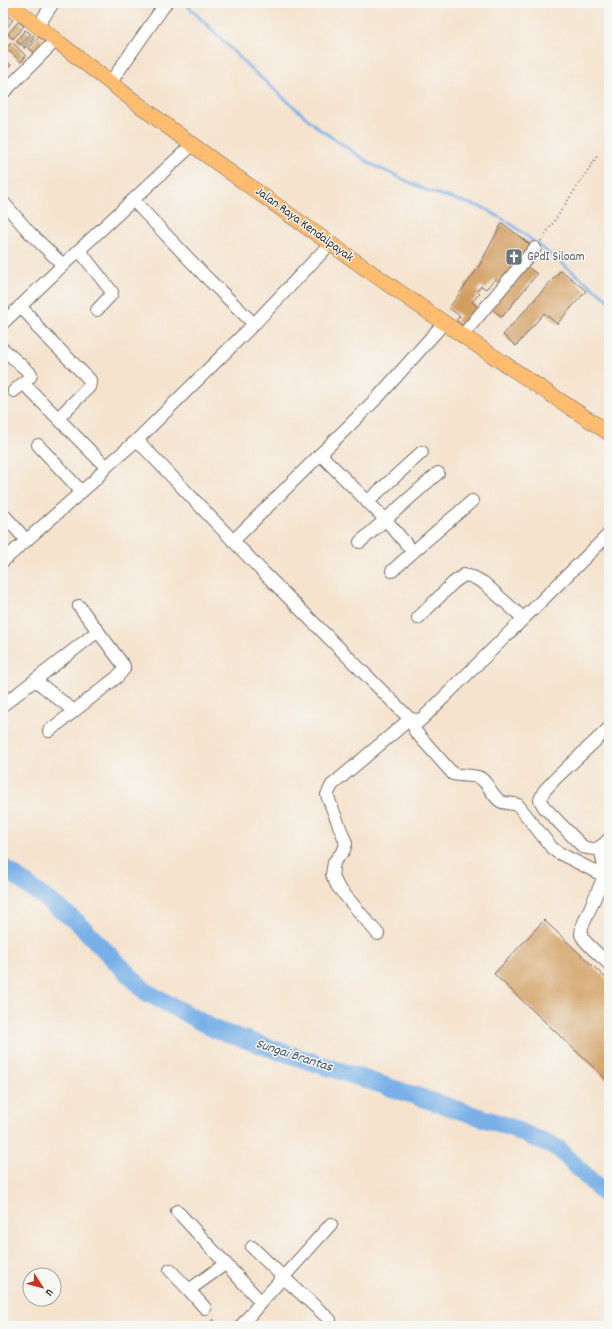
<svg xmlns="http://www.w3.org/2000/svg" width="612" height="1329" font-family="Dekko,sans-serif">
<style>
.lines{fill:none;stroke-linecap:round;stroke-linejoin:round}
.stream{stroke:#78b0e7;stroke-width:3}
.river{stroke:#78b0e7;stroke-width:18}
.building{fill:#d29e61}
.minor-casing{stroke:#726b64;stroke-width:14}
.major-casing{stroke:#726b64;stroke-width:16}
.path{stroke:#726b64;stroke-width:2;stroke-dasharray:1 3;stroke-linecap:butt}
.minor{stroke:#fff;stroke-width:12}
.major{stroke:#fdbc70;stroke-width:15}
.labels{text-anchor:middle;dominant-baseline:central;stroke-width:3;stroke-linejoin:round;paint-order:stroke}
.street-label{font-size:13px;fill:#2b2b2b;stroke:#f6f6f2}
.worship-label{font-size:13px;fill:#5b616d;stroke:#f6f6f2;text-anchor:start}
.water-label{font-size:14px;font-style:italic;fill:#465a6d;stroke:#f6f6f2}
</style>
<rect width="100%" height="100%" fill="#f6f6f2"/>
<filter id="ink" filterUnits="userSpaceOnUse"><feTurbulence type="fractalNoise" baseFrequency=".025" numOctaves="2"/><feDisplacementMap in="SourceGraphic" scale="8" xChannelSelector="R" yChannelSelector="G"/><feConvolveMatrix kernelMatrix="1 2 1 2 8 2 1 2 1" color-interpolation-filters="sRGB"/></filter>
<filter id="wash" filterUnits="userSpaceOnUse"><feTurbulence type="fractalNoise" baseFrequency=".012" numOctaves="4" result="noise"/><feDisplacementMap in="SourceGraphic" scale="16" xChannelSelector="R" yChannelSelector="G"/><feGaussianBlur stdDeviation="0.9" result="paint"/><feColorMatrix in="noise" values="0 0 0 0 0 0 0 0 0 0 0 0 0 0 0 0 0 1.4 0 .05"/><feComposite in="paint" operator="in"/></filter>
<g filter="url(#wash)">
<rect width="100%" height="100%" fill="#f5e3ce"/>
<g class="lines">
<polyline class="stream" points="185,3 250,68 318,128 371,164 428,191 484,208 511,224 609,300"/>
<polyline class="river" points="3,867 77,922 146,992 216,1030 507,1126 559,1149 609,1199"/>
</g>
<g id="blocks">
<g class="building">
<polygon points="3,12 13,20 3,33"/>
<polygon points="18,22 24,26 13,39 8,34"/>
<polygon points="25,30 31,34 21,45 16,41"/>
<polygon points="33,35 35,37 25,48 23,46"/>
<polygon points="39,37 45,42 35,53 29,48"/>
<polygon points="12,42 26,56 21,62 6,48"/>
<polygon points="3,58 11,65 3,73"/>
<polygon points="502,223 532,246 503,285 495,279 486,289 481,286 477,291 480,293 472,302 481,310 465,327 456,320 460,316 449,308 478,268"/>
<polygon points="524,264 537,274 502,317 489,307"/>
<polygon points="561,270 586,291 557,324 544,313 516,346 503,335"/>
<polygon points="544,920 609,981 609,1082 494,974"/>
<polygon points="213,1319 220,1326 206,1326"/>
</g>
</g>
</g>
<g filter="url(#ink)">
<use href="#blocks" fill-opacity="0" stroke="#726b64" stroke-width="1"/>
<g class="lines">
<g class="minor-casing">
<g id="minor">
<polyline points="38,26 53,3"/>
<polyline points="110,83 166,3"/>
<polyline points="3,93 56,40"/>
<polyline points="133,200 205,276 254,324"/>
<polyline points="3,202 29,232 63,265"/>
<polyline points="79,250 112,292 111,295 97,310"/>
<polyline points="20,306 34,321 37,327 90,380 90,383 89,387 58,418"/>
<polyline points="3,323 63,265 192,145"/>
<polyline points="462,336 535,248"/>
<polyline points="3,349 31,374 30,377 14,391"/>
<polyline points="23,383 106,467"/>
<polyline points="137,440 263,572 410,719 419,720 423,718 609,534"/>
<polyline points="38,445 81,491"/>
<polyline points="320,454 386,520 413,552 472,501"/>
<polyline points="367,502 422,452"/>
<polyline points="3,514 26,540"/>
<polyline points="233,541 380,395 443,324"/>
<polyline points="360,542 438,473"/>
<polyline points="3,561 96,479 106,467 137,440 254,324 330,244"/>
<polyline points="392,571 413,552"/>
<polyline points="418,618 453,583 464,575 473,577 484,583 523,618"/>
<polyline points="35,680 74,711"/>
<polyline points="3,705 98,631"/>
<path d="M422,719L414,726L415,731L453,774C461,776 471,775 478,777C487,780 492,796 500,801C505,804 512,803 518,805L552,848L557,852L604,876L609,874"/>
<path d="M609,728L556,778L544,791L540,800L544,807L583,847C596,851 599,849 609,839"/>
<polyline points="49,731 117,677 124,669 124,666 79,606"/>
<path d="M600,848C603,860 605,869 602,881L582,927C582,928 581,933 581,934C582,941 603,958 609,964"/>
<polyline points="378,934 338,887 332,875 334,862 344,850 346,843 327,795 332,785 410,719"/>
<polyline points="177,1211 261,1302"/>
<polyline points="252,1247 283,1277 330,1320"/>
<polyline points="170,1270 189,1290"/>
<polyline points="205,1308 189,1290 225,1264"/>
<polyline points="241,1326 261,1302 331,1224"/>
</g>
</g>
<g class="major-casing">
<path id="major" d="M8,3C70,51 131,100 194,146C330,245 468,341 609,433"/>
</g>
<polyline class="path" points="541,241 598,155"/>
<use href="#minor" class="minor"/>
<use href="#major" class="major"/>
</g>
</g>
<defs>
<g id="church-square" transform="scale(0.9)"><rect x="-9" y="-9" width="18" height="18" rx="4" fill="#6b7280" stroke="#f6f6f2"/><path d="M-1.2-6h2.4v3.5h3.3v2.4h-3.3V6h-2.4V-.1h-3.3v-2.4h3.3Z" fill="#fff"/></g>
</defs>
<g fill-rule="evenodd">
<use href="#church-square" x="514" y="257"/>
</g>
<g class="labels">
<g class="street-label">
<text transform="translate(304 225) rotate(36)">Jalan Raya Kendalpayak</text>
</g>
<g class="worship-label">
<text x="527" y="257">GPdI Siloam</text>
</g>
<g class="water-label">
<text transform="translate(294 1056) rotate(18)">Sungai Brantas</text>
</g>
</g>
<rect width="612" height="1329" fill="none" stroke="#f6f6f2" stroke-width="16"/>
<g transform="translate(42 1287) rotate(126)"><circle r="19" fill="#f6f6f2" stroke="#a5a5a2"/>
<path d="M0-3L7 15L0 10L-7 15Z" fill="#c8321e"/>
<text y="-6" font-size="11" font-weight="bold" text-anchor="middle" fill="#2b2b2b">U</text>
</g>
</svg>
